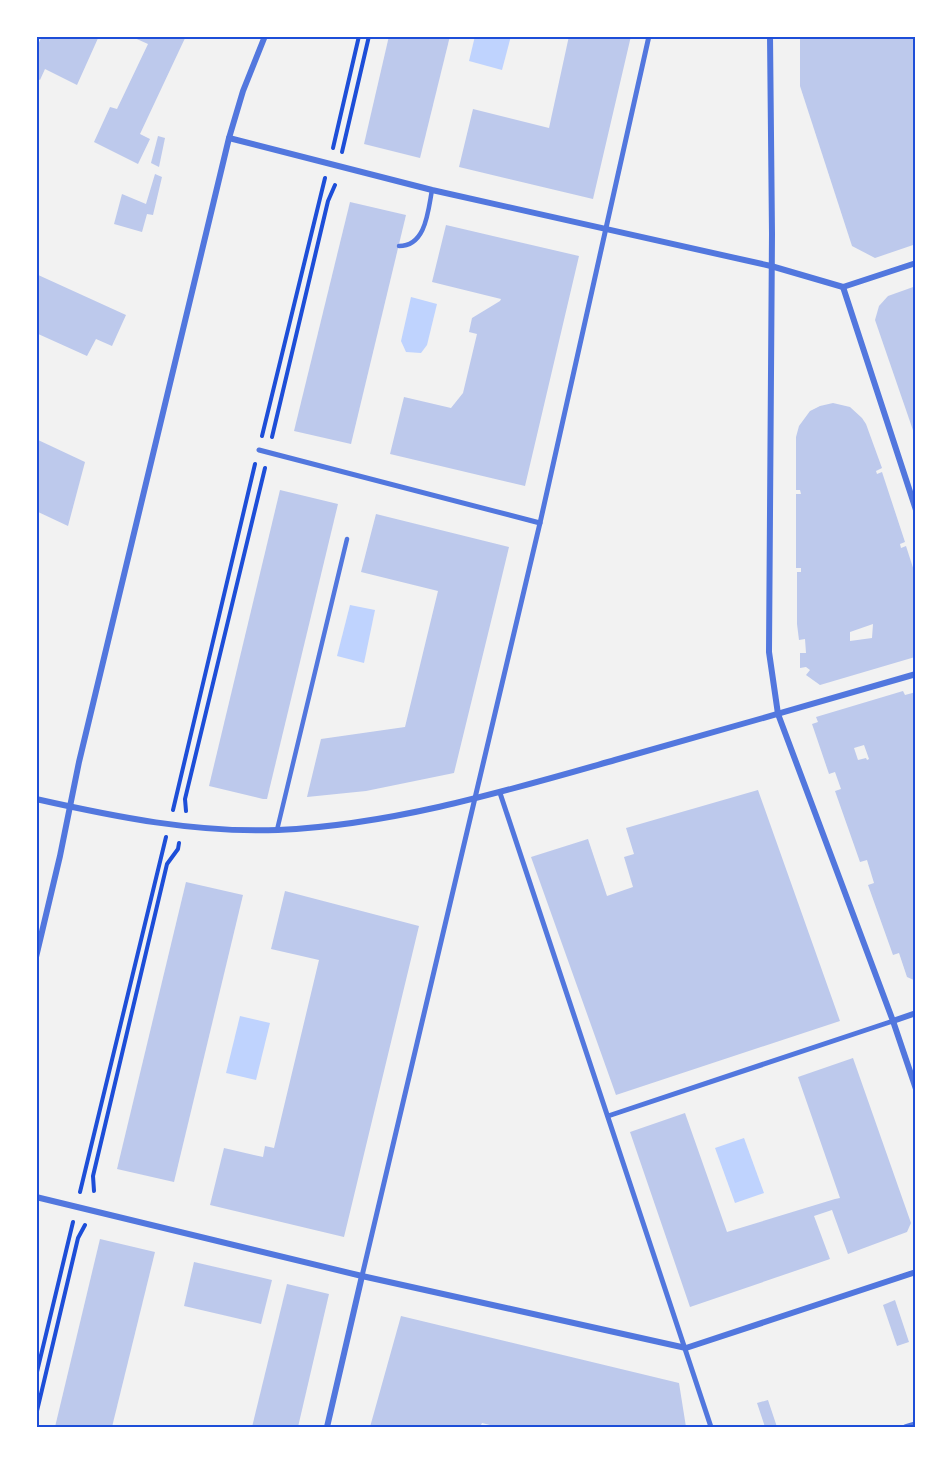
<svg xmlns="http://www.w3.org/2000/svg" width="952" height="1463" font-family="'Titillium Web',sans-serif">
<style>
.water{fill:#bfd3fe}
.building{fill:#bdc9ec;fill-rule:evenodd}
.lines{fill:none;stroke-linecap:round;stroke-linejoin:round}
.path{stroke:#1d4ed8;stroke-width:4}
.service{stroke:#5277de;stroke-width:4.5}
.pedestrian{stroke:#5277de;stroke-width:5}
.minor{stroke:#5277de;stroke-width:6}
.neatline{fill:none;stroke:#1d4ed8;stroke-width:2}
</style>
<rect width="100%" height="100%" fill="#f2f2f2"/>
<g class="water">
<polygon points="475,36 511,36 502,70 469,61"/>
<polygon points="411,297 437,304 427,345 421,353 406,352 401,341"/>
<polygon points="350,605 375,610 364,663 337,656"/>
<polygon points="240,1016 270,1023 256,1080 226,1073"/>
<polygon points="744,1138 764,1193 735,1203 715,1148"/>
</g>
<g class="building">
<polygon points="42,36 99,36 77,85 45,69 40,80 36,78 36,49"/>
<polygon points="130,36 186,36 140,134 150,139 138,164 94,142 110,107 117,109 148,44"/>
<polygon points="389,36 450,36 420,158 364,144"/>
<polygon points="569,36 631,36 593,199 459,167 473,109 549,128"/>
<polygon points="800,36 916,36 916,244 875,258 852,246 800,86"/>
<polygon points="158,136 165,138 159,167 151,163"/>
<polygon points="155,174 162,177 153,215 147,214 142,232 114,224 122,194 146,204"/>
<polygon points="350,202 406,215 351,444 294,431"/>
<polygon points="446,225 579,256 525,486 390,454 404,397 451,408 463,393 477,334 469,332 472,318 500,301 501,299 432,282"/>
<polygon points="36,274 126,315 112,346 96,339 87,356 36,333"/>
<polygon points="916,286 916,439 875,320 879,306 888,296"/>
<path d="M833,403L850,407L862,418L866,424L882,468L876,471L877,474L882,472L905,542L900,544L901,548L906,546L916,577V652L914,653L915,657L820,685L806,675L810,670L806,667L800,668V653H806L805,639L799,640L797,624V572H801V568H796V494H801L800,490H796V437L799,426L810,411L820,406ZM873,624L872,638L850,641V632Z"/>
<polygon points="36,439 85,462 68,526 36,511"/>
<polygon points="280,490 338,504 267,799 263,799 209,786"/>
<polygon points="376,514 509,547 496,601 454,773 366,791 307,797 321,739 405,727 438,591 361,572"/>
<path d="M903,691L905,695L916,692V981L907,977L899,953L893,955L868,885L874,883L867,860L860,862L835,791L841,789L835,772L829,774L812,724L818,722L816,717ZM864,745L869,759L867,760L866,758L858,760L854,748Z"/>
<polygon points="758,790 840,1021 616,1095 531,857 588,839 607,896 633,887 624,857 634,854 626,828"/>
<polygon points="186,882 243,895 174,1182 117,1169"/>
<polygon points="285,891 419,926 344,1237 210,1205 224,1148 263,1157 265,1146 274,1148 319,960 271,949"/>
<polygon points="853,1058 911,1223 907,1232 848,1254 832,1210 814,1216 830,1259 690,1307 630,1132 685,1113 727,1232 835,1199 840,1198 798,1077"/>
<polygon points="100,1239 155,1252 112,1427 55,1427"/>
<polygon points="194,1262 272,1280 261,1324 184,1306"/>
<polygon points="287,1284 329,1294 298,1427 252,1427"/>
<polygon points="895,1300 909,1342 897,1346 883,1305"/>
<polygon points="401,1316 679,1383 686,1427 498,1427 482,1423 480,1427 370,1427"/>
<polygon points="768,1400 777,1427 765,1427 757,1403"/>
</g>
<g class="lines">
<g class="path">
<polyline points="333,148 359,36"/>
<polyline points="342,152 369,36"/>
<polyline points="262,436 325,178"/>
<polyline points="272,437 328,201 335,185"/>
<polyline points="173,810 255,464"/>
<polyline points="186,811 185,799 265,468"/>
<polyline points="94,1191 93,1176 167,864 178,849 179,843"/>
<polyline points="80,1192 166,837"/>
<polyline points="36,1376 73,1222"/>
<polyline points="36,1415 78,1238 85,1225"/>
</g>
<g class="service">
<path d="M399,246C426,246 428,211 432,190"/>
<polyline points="277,830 347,539"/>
</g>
<g class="pedestrian">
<polyline points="259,450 540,523"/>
<polyline points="500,793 711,1427"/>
<polyline points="608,1116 893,1021"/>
<polyline points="362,1276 540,523 649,36"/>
</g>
<g class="minor">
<polyline points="770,36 772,234 769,652 778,714 893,1021 916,1089"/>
<polyline points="229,138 432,190 771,266 843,287 916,263"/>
<polyline points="843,287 916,510"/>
<path d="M36,799C116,817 195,833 278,830C392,825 506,791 615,760C715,732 816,703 916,674"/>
<polyline points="36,957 60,856 79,762 229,138 243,91 265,36"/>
<polyline points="893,1021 916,1013"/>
<polyline points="36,1197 362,1276 686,1348 916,1272"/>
<polyline points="327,1427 362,1276"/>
<polyline points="906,1427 916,1424"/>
</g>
</g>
<rect width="952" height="1463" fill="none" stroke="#ffffff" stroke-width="75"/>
<rect x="38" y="38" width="876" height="1388" class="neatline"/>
</svg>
